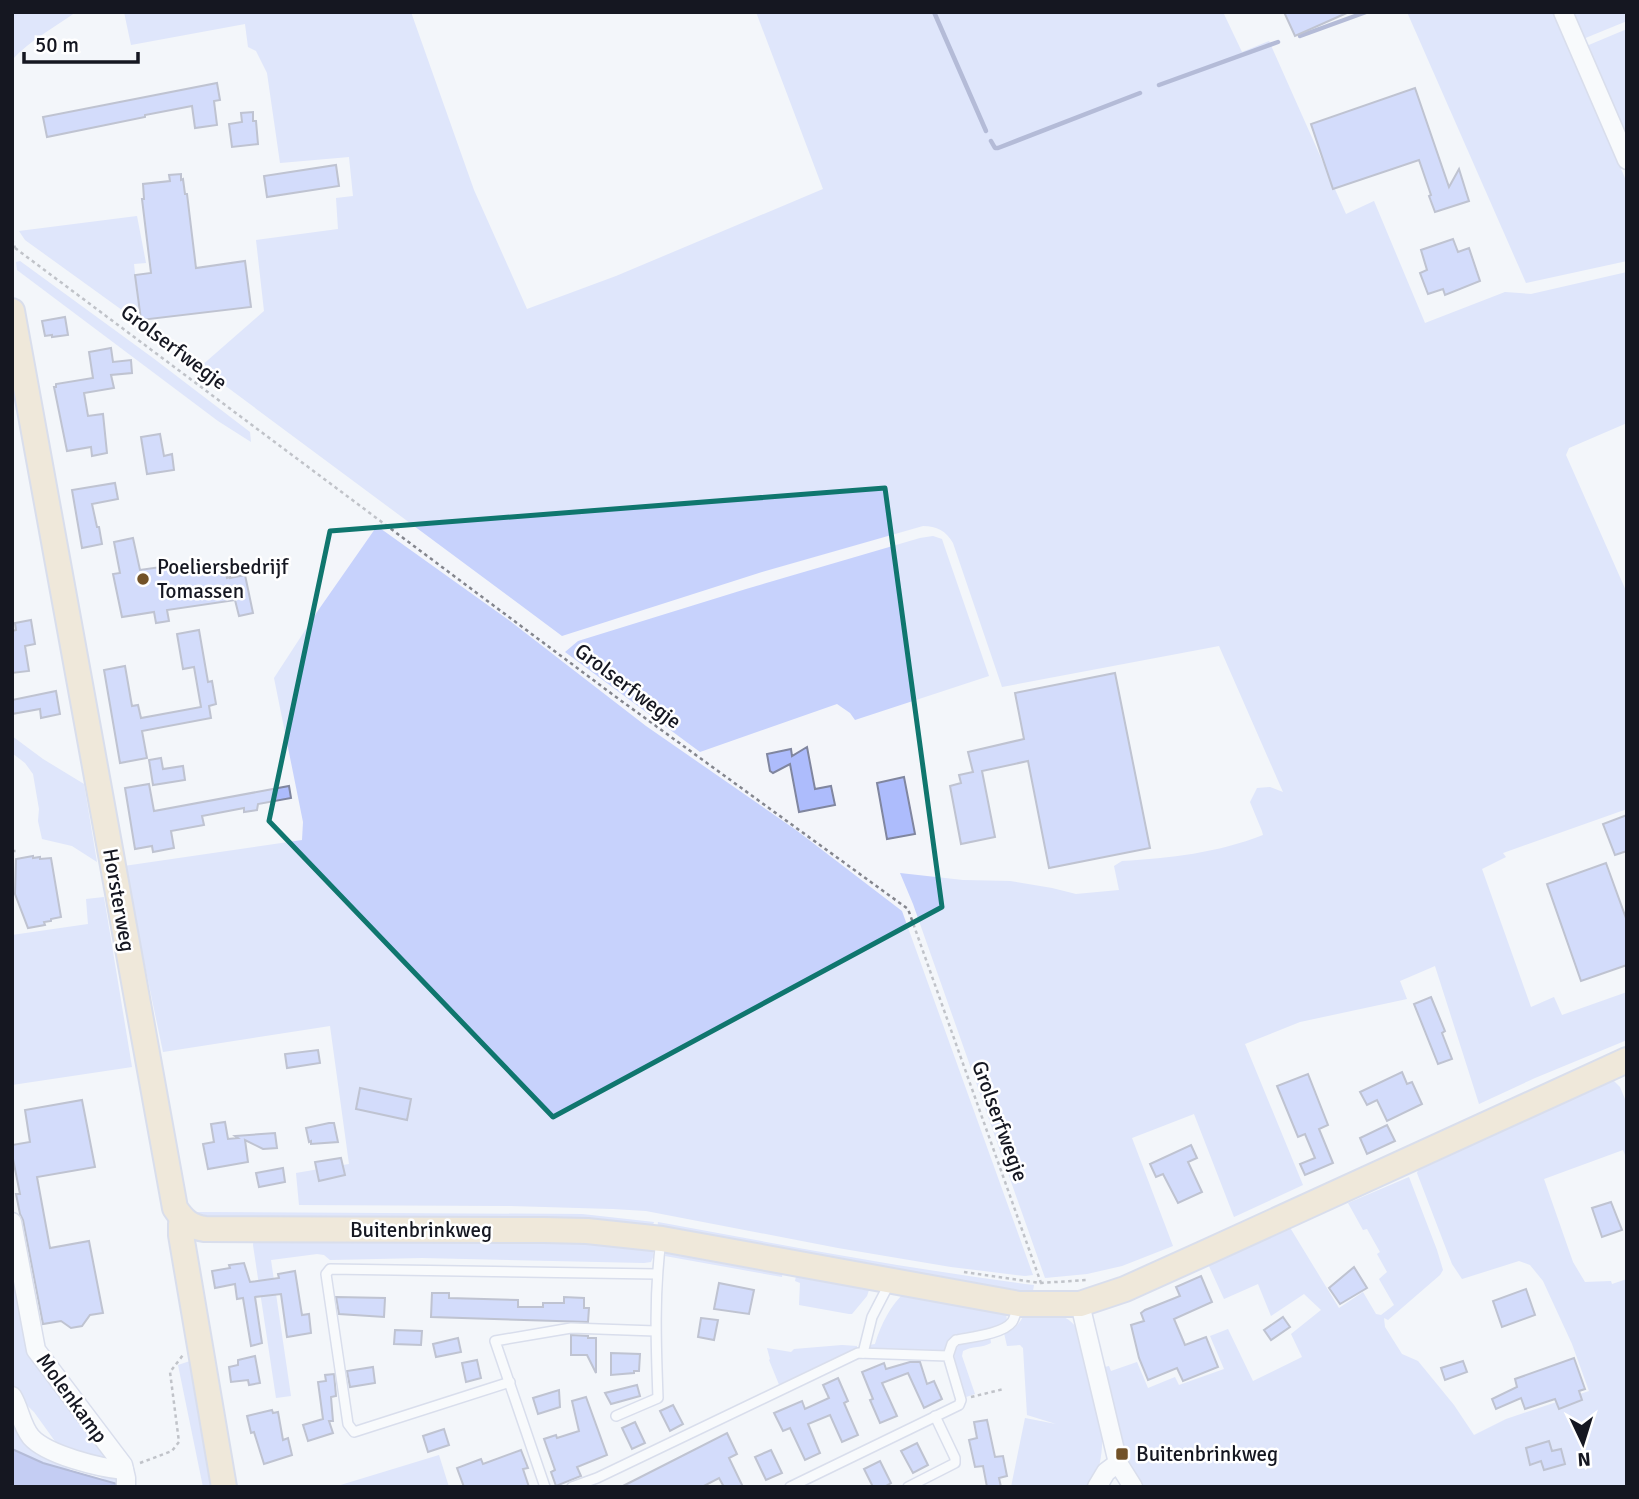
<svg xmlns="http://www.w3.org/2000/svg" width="1639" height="1499" font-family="Signika,sans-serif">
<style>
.green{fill:#c7d2fc}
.water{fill:#8c9cea;stroke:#6874ae;stroke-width:2}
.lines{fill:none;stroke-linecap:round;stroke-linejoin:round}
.stream{stroke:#6874ae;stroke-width:4.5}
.building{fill:#adbcfc;stroke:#80869f;stroke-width:2}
.lane-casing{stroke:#bac1dc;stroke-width:12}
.street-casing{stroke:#bac1dc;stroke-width:21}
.secondary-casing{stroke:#bac1dc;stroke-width:28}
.path{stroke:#84868e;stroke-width:2.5;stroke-dasharray:3.5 3.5;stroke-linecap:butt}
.lane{stroke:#fff;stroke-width:9}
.street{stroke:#fff;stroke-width:18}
.secondary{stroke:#ebd7b4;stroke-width:24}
.marked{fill:none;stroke:#0f766e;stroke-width:5;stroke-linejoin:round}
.poi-dot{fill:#725228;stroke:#fff;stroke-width:2.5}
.labels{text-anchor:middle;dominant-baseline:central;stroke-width:5;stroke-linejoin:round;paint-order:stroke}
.street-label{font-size:21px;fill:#151721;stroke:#fff}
.poi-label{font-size:21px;fill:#151721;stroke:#fff;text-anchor:start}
</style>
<rect width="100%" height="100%" fill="#f3f5fa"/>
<g class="green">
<path d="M12,12H76C54,28 31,39 12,60Z"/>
<path d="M124,12H411L474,190L527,309L616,276L823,189L756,12H1223L1242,52L1269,41L1346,214L1374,201L1425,323L1505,292L1531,294L1627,272V423L1569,448L1566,455L1627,593V809L1503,853L1506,857L1482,869L1531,1007L1554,997L1562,1015L1627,992V1040L1535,1078L1479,1104L1435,966L1400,981L1407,999L1300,1022L1245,1044L1303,1185L1234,1217L1194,1114L1132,1138L1173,1246L1122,1266L1087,1274L1045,1278L913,904L900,873L963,880L1010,881L1052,888L1076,894L1119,890L1114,866L1122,861C1171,858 1217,853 1263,835L1262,831L1250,802L1257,788L1270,787L1283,792L1219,646L1002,687L953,543C946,531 937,526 923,526L762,572L562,636L200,367L264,311L256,240L338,229L336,198L353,196L349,157L280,163L267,73L256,51L248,47L245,24L131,45Z"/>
<polygon points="1407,12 1555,12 1627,183 1627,261 1526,283"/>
<polygon points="1570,12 1627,12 1627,21 1583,39"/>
<polygon points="1627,29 1627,153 1584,47"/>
<polygon points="137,216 146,263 134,264 140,323 25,240 19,231"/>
<polygon points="20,261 153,358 250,432 251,442 218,421 17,270 16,262"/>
<polygon points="377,526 510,621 646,726 796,830 902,911 1033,1275 1025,1276 951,1267 838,1248 646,1211 613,1209 511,1206 299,1205 296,1173 349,1164 330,1026 163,1052 124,866 302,840 303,822 274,678 317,612"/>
<polygon points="933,536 942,539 945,548 989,676 855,720 850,713 837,704 700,752 565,652 578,641 746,589 920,538"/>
<polygon points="12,736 43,759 84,784 97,862 72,846 42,839 38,821 39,809 33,774 25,763 12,753"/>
<polygon points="104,897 132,1067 12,1085 12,935 88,924 86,899"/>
<polygon points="1609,1076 1620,1087 1627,1104 1627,1160 1623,1150 1544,1179 1573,1262 1585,1282 1611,1281 1612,1284 1627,1279 1627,1487 1140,1487 1124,1460 1100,1368 1109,1366 1111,1371 1137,1362 1148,1388 1175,1377 1179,1385 1224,1369 1210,1336 1228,1329 1253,1381 1302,1357 1291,1334 1321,1310 1304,1294 1271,1316 1258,1284 1224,1299 1208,1264 1289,1226 1339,1308 1363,1292 1376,1314 1381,1315 1394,1305 1379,1279 1387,1272 1377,1254 1380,1252 1367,1229 1363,1230 1348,1203 1409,1177 1437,1250 1443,1270 1440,1275 1388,1320 1384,1318 1385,1327 1402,1354 1418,1361 1454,1405 1474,1435 1506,1419 1589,1391 1572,1344 1543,1281 1530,1265 1519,1261 1462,1279 1452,1264 1417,1173 1421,1162"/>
<polygon points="196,1212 582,1214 654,1222 651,1231 205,1222 192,1215"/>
<path d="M658,1222C783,1245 908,1269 1034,1285L1032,1296L657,1231Z"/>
<polygon points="254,1235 565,1237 651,1245 654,1255 651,1262 644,1263 422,1258 330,1260 324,1255 317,1254 271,1260 291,1396 276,1398 253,1245"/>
<polygon points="667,1250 783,1267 782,1277 665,1256"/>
<polygon points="12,1252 24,1328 112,1462 120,1481 117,1487 73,1461 57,1444 34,1412 12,1391"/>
<polygon points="797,1272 870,1287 867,1296 852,1314 849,1314 799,1305 800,1283 795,1281"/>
<path d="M906,1291L1006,1314L1007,1320L997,1327L953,1335L950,1339L944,1352L870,1350L869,1345L875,1344C881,1324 890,1306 906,1291Z"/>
<path d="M1025,1313C1044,1314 1068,1310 1078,1331L1101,1425C1104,1448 1101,1465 1092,1487H1011L1025,1418L1056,1424L1027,1415L1023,1348L1020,1345L1007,1346L1004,1333C1015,1330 1020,1323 1025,1313Z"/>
<path d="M990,1336L991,1343C982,1348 972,1346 963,1351L962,1356L975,1394L966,1397L955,1364L954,1351L961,1343Z"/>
<polygon points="842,1345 857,1346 857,1350 853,1351 780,1387 769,1360 770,1359 767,1348 791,1352 794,1349"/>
<polygon points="193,1360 217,1487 203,1487 178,1365"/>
<polygon points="12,1411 72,1472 43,1463 12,1449"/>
<polygon points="439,1455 449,1487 334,1487"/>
</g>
<polygon class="water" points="12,1449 43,1463 121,1485 122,1487 12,1487"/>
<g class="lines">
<g class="stream">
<polyline points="934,12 986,131"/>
<polyline points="1300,36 1366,12"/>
<polyline points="1159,85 1278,42"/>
<polyline points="991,141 995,148 998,148 1140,93"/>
</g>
</g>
<g class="building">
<polygon points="1284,12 1349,12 1295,36"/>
<polygon points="217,83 220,100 214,101 217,125 195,128 192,106 145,115 145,117 47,137 43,117"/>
<polygon points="1415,88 1449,187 1459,169 1469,201 1435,212 1429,196 1431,195 1419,160 1333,189 1311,124"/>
<polygon points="253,112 253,121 256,121 258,144 232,147 229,124 242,122 241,113"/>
<polygon points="336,165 339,186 267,197 264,176"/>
<polygon points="181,174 181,180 183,179 185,194 187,194 196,268 245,261 251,307 141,320 135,275 151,273 142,199 144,199 143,184 170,181 169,175"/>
<polygon points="1453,239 1458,252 1469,248 1480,281 1445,295 1443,289 1428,294 1420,273 1427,270 1421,250"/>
<polygon points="65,317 68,335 52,337 52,335 45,336 42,321"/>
<polygon points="111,348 113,362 131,360 132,373 111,375 114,388 84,393 88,416 103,414 107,453 92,456 91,447 67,451 54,387 56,387 56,384 93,378 89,352"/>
<polygon points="160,434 164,456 172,454 174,470 147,474 141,437"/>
<polygon points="115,483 118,499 92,504 97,527 99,527 102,544 82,548 72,490"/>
<polygon points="133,538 140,570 197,562 198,568 214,564 215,571 225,569 227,578 230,577 230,578 245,575 253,613 239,616 235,600 167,610 169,621 156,623 154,612 122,617 113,574 120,573 114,542"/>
<polygon points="31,620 35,644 25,646 29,671 12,673 12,631 16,630 15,623"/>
<polygon points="199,630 208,682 212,681 216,704 209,706 211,718 142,731 147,758 120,763 104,670 125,666 132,706 138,705 141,718 201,707 194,667 183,669 177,634"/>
<polygon points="1115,673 1150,848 1049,868 1028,761 982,771 995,837 961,844 950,786 961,783 959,775 973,772 968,752 1024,739 1015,693"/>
<polygon points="56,691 60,714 41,718 40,709 12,714 12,700"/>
<polygon points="807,747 815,789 831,786 835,805 799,812 790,764 773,773 770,771 767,754 791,749 792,756"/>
<polygon points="161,758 163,769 183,766 185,780 153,785 149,760"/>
<polygon points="904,777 915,834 887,839 877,783"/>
<polygon points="149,784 154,811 289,786 291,798 258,804 257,810 244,812 244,808 202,816 204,825 171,831 174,848 153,852 152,846 135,849 125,788"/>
<polygon points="1627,815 1627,851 1615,855 1603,824"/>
<polygon points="33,856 33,858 40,857 40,859 51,858 61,917 51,919 51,921 44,922 45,925 28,928 15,894 16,859"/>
<polygon points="1606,863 1627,921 1627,965 1581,981 1547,884"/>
<polygon points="1431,997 1445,1031 1442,1033 1452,1059 1438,1064 1414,1004"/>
<polygon points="318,1050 320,1063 287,1068 285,1054"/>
<polygon points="1402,1072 1407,1084 1412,1082 1422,1104 1387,1121 1377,1100 1367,1105 1360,1092"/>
<polygon points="1308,1074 1328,1125 1319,1129 1333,1163 1305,1175 1300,1164 1315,1158 1305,1134 1298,1137 1277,1086"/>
<polygon points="360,1088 411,1099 407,1120 356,1109"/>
<polygon points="82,1100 95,1167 37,1177 50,1248 89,1241 103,1313 90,1315 82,1326 71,1328 61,1321 43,1324 23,1220 20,1214 16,1194 20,1194 12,1154 12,1145 30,1142 25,1110"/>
<polygon points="225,1122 228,1139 238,1138 235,1136 275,1133 277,1148 263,1149 245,1140 248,1162 208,1169 203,1144 214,1142 211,1124"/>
<polygon points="329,1123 334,1123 338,1142 311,1144 311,1141 309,1142 306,1128"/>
<polygon points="1387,1125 1395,1141 1367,1154 1360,1138"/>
<polygon points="1191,1145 1197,1158 1188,1162 1202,1192 1178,1203 1163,1174 1156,1177 1150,1164"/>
<polygon points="341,1158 345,1175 319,1181 315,1162"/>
<polygon points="283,1168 285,1182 259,1187 256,1173"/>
<polygon points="1611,1202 1622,1230 1602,1237 1592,1208"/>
<polygon points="244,1263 250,1282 279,1278 278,1274 295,1271 302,1315 309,1314 311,1333 287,1337 281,1294 255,1297 262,1343 251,1346 243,1298 237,1299 235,1284 215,1288 212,1271 230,1268 229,1265"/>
<polygon points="1354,1267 1367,1288 1340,1304 1329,1288"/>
<polygon points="1201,1276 1212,1302 1174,1319 1185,1345 1206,1337 1218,1367 1183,1381 1177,1368 1148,1380 1139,1358 1131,1325 1144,1321 1141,1313 1145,1310 1180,1296 1176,1287"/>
<polygon points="719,1283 754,1290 749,1314 714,1309"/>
<polygon points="1526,1289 1535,1315 1502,1327 1493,1301"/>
<polygon points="432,1293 449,1293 449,1298 518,1300 518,1307 543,1307 543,1303 564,1303 564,1297 584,1298 584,1308 589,1308 588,1322 431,1317"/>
<polygon points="336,1297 385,1298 384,1317 339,1314"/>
<polygon points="1283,1317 1290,1327 1271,1340 1264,1330"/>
<polygon points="701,1318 718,1320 714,1340 698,1337"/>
<polygon points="395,1330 422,1331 421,1345 394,1344"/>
<polygon points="571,1335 588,1336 588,1338 596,1338 596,1373 587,1355 571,1355"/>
<polygon points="458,1338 461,1352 436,1357 433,1344"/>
<polygon points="611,1353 640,1354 639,1371 634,1371 634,1373 611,1375"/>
<polygon points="255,1356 260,1383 249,1385 248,1380 231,1382 229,1367 238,1365 238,1360"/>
<polygon points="1574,1358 1585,1389 1579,1391 1582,1400 1559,1409 1555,1399 1525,1409 1521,1398 1496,1409 1492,1399 1517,1387 1515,1379"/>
<polygon points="477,1360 481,1378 466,1382 462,1363"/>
<polygon points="1463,1361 1467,1372 1445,1380 1441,1368"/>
<polygon points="910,1362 920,1362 927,1384 934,1381 942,1399 924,1408 908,1373 882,1383 897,1416 880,1423 870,1400 873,1399 862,1372 884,1363 886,1369"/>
<polygon points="373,1367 375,1383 350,1387 347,1371"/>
<polygon points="334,1374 336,1396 331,1397 333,1421 329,1421 333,1433 308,1441 303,1425 323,1419 318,1382 326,1381 325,1375"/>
<polygon points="838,1378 848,1401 844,1403 858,1435 842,1442 830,1415 808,1424 820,1453 805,1460 790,1428 783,1431 774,1413 802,1401 805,1409 829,1398 823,1385"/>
<polygon points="637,1385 640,1396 611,1404 605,1393"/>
<polygon points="559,1390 560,1407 538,1414 533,1398"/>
<polygon points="586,1397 607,1455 577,1467 581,1476 556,1486 551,1472 555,1470 544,1439 556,1435 557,1438 579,1431 572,1401"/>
<polygon points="673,1405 683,1424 670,1431 660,1411"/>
<polygon points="272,1410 273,1413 278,1412 283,1440 288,1438 292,1455 264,1464 254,1432 251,1433 247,1416"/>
<polygon points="987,1420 995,1457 1003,1456 1007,1476 999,1478 1001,1487 987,1487 983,1466 975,1467 969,1440 977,1438 974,1422"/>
<polygon points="635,1422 645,1443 632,1449 622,1428"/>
<polygon points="444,1429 449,1445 428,1452 423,1436"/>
<polygon points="727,1433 737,1454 729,1458 743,1487 724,1487 719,1478 702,1487 621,1487"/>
<polygon points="1549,1441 1552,1451 1561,1449 1565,1464 1544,1470 1541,1461 1530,1465 1526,1448"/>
<polygon points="917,1443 928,1465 913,1473 901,1451"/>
<polygon points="521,1450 528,1468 523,1469 529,1487 464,1487 457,1468 481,1459 483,1464"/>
<polygon points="771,1450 782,1473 766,1480 755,1457"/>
<polygon points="880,1461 891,1483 884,1487 873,1487 864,1469"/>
</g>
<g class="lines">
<g class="lane-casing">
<g id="lane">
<polyline points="863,1353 872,1317 889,1284"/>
<path d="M948,1356L952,1344L956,1340C971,1337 1003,1334 1012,1322C1015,1318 1016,1311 1018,1306"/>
<polyline points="510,1382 354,1432 348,1424 326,1274 330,1269 656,1274"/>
<path d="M616,1416L658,1398C656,1345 654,1293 661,1240"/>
<polyline points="545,1487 495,1341 571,1328 655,1331"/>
<polyline points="572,1487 597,1478 858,1353 948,1356 961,1400 959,1405 790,1487"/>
<polyline points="908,1487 955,1463 955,1458 935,1416"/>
</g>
</g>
<g class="street-casing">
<g id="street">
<polyline points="1563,12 1627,160"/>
<polyline points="12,1222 36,1350 123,1465 126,1478 126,1487"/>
<polyline points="1080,1304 1118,1463 1133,1487"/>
<path d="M12,1396C20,1409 21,1425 31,1437C47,1455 100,1468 124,1470"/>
<polyline points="1097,1487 1106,1472 1118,1463"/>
</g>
</g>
<g class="secondary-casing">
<g id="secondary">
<path d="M12,311C68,610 120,909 175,1208C183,1220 190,1227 205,1229L544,1230L587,1231L662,1239L1019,1304H1080L1125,1289L1207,1252L1627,1060"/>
<polyline points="183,1220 181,1224 181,1235 224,1487"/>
</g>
</g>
<g class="path">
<polyline points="12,239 15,248"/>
<polyline points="15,248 616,697 908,909 1041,1283"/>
<polyline points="12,851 16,851"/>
<polyline points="964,1272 1041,1283 1086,1280"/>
<polyline points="971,1397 1004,1389"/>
<polyline points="140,1463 172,1451 179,1442 170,1372 183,1355"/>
</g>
<use href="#lane" class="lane"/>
<use href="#street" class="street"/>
<use href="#secondary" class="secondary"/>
</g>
<path d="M0 0H1639V1499H0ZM885,488L942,907L553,1117L269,821L330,531Z" fill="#f3f5fa" fill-opacity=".55" fill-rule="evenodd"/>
<path class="marked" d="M885,488L942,907L553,1117L269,821L330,531Z"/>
<g class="poi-dot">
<circle cx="143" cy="579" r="7"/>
<rect x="1115" y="1447" width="14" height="14" rx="3.5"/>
</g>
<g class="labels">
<g class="street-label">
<text transform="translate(174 347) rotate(37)">Grolserfwegje</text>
<text transform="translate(628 686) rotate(37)">Grolserfwegje</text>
<text transform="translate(119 900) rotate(80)">Horsterweg</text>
<text transform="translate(1000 1121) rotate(70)">Grolserfwegje</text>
<text x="421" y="1230">Buitenbrinkweg</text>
<text transform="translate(72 1398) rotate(54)">Molenkamp</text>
</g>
<g class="poi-label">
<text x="157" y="567">Poeliersbedrijf<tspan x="157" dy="24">Tomassen</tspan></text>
<text x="1136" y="1454">Buitenbrinkweg</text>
</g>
</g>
<rect width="1639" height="1499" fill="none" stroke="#151721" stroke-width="28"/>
<g transform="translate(1583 1443) rotate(176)" stroke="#ffffff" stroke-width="5" paint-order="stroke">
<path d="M0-5L12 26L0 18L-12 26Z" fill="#151721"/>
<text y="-10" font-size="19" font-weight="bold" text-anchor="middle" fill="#151721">N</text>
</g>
<path d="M24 52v10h114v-10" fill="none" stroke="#151721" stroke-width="3.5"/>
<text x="35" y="52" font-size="21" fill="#151721" stroke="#ffffff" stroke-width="5" paint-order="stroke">50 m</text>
</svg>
